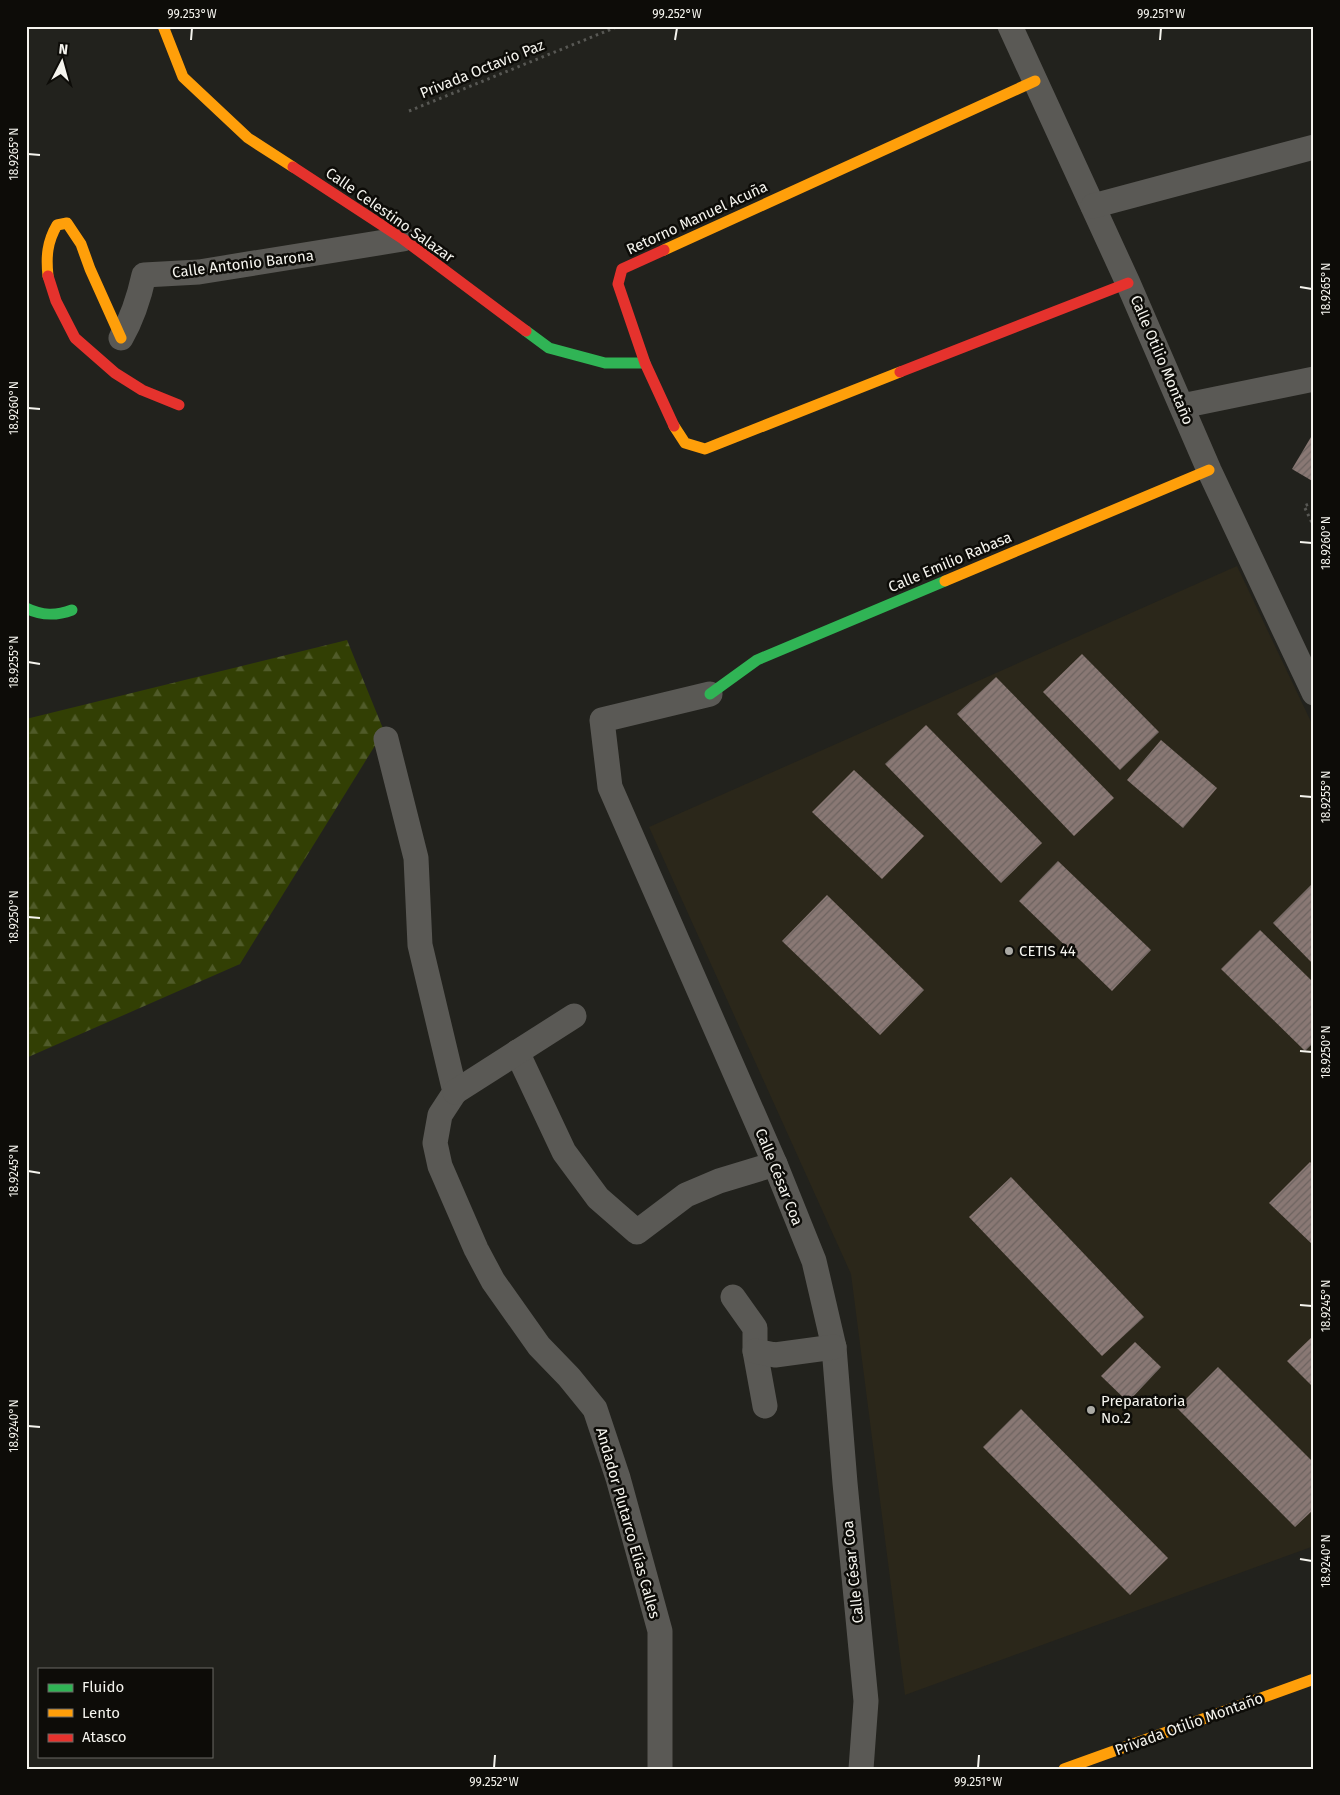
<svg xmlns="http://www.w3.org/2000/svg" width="1340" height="1795" font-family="'Fira Sans',sans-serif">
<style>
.built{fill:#2b271a}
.forest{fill:url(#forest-firs)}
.building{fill:url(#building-hatch)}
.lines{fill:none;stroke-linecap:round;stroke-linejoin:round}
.path{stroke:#585854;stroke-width:3;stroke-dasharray:2.5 4;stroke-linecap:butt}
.street{stroke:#5a5955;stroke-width:25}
.fast{stroke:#30b455;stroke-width:11}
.slow{stroke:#ff9f0a;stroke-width:11}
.jam{stroke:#e5322d;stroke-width:11}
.ticks{fill:none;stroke:#f5f4ee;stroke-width:2}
.poi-dot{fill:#abaaa5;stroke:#0d0c08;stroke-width:2}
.labels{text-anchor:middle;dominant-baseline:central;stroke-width:5;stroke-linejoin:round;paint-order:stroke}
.street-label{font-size:15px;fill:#f5f4ee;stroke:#0d0c08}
.poi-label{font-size:15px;fill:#f5f4ee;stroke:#0d0c08;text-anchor:start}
.neatline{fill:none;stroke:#f5f4ee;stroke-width:2}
.ticks-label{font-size:12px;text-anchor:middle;fill:#f5f4ee}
</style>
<defs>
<pattern id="forest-firs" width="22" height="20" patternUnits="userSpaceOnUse" patternTransform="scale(1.25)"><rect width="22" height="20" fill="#323f04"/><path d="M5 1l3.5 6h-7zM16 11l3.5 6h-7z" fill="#505b29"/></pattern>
<pattern id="building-hatch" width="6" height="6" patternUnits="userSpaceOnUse" patternTransform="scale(1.25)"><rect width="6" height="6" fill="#897874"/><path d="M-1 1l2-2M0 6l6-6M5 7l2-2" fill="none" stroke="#6d6360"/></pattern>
</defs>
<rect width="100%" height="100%" fill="#22221d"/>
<polygon class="built" points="1237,566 1314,728 1314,1546 905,1695 851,1274 649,827"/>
<polygon class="forest" points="347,640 384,731 240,964 26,1058 26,719"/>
<g class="building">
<polygon points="1314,432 1314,482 1292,469"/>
<polygon points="1082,654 1159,732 1120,770 1043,692"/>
<polygon points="996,677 1114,798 1074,836 957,714"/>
<polygon points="926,725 1042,843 1001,883 885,764"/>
<polygon points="1161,740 1217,788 1183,828 1127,780"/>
<polygon points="854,770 924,836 882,879 812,812"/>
<polygon points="1058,861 1151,950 1112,991 1019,901"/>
<polygon points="1311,885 1314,888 1314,965 1273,923"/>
<polygon points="827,895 924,990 880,1035 782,941"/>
<polygon points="1260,930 1314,983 1314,1042 1305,1051 1221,969"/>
<polygon points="1310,1162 1314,1166 1314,1246 1269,1203"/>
<polygon points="1011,1177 1144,1317 1102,1356 969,1217"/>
<polygon points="1314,1335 1314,1388 1287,1361"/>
<polygon points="1135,1342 1161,1367 1128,1402 1101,1376"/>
<polygon points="1218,1367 1314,1463 1314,1509 1295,1527 1177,1408"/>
<polygon points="1021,1409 1168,1558 1130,1595 983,1447"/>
</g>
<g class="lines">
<g class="path">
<polyline points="409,111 619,26"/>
<polyline points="1314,502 1304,506 1314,527"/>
</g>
<g class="street">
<polyline points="1010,26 1128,283 1209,470 1314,693"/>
<polyline points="1093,206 1314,147"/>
<path d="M121,338C133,317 139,298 144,275L199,272L403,239"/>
<polyline points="1182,406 1314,379"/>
<polyline points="710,694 602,720 610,787 775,1164 814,1261 834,1347 845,1483 866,1701 861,1769"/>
<polyline points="386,739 416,858 420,945 455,1092 440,1115 435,1143 440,1166 476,1249 493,1281 539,1346 569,1377 595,1409 618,1478 660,1631 660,1769"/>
<polyline points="517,1052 564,1152 598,1198 637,1232 686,1195 719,1181 775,1164"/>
<polyline points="455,1092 574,1016"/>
<polyline points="733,1297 755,1328 755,1351 765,1406"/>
<polyline points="755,1351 775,1355 834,1347"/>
</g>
<g class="fast">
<polyline points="526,331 549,348 605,363 645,363"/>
<path d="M26,608C42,616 56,616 72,610"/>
<polyline points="710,694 757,660 945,581"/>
</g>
<g class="slow">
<polyline points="163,26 183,77 248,138 293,167"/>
<polyline points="664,250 1035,81"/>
<path d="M48,276C46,257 47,242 57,225L67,223L81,244L90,269L121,338"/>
<polyline points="674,426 685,443 705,449 900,372"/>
<polyline points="945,581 1209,470"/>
<polyline points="1064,1769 1314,1679"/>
</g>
<g class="jam">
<polyline points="293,167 403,239 526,331"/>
<polyline points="664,250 622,269 618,284 645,363 674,426"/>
<polyline points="48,276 56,301 75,338 115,373 142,390 179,405"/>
<polyline points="900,372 1128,283"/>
</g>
</g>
<path class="ticks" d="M191,40L192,28M675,40L677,28M1160,40L1161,28M28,154L40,155M1300,287L1312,289M28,408L40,409M1300,542L1312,543M28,662L40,664M1300,796L1312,797M28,917L40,918M1300,1051L1312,1052M28,1171L40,1173M1300,1305L1312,1306M28,1426L40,1427M1300,1559L1312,1561M494,1768L495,1755M978,1768L979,1755"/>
<g class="poi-dot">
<circle cx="1009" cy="951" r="5"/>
<circle cx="1091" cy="1410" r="5"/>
</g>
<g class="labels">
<g class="street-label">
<text transform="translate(482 69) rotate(-22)">Privada Octavio Paz</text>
<text transform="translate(390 215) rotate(35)">Calle Celestino Salazar</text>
<text transform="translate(697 218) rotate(-25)">Retorno Manuel Acuña</text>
<text transform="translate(243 264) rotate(-7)">Calle Antonio Barona</text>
<text transform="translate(1162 360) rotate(67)">Calle Otilio Montaño</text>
<text transform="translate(950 562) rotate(-23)">Calle Emilio Rabasa</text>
<text transform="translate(779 1177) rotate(68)">Calle César Coa</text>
<text transform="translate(628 1523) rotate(74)">Andador Plutarco Elías Calles</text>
<text transform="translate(853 1572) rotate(-96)">Calle César Coa</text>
<text transform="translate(1189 1724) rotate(-20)">Privada Otilio Montaño</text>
</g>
<g class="poi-label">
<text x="1019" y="951">CETIS 44</text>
<text x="1101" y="1401">Preparatoria<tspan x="1101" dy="17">No.2</tspan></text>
</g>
</g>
<rect width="1340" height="1795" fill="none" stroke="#0d0c08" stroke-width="55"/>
<rect x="38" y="1668" width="175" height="90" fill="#0d0c08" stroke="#6a6964"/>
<rect x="48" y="1684" width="25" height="8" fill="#30b455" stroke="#6a6964"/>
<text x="82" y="1692" font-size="15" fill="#f5f4ee">Fluido</text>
<rect x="48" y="1709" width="25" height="8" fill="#ff9f0a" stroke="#6a6964"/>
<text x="82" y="1718" font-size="15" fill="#f5f4ee">Lento</text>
<rect x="48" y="1734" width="25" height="8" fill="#e5322d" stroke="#6a6964"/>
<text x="82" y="1742" font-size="15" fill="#f5f4ee">Atasco</text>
<g transform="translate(62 62) rotate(6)" stroke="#0d0c08" stroke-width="4" paint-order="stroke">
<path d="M0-4L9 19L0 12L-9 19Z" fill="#f5f4ee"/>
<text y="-8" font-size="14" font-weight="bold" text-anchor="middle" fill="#f5f4ee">N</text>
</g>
<rect x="28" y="28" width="1284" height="1740" class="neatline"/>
<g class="ticks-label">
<text x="192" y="18">99.253°W</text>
<text x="677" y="18">99.252°W</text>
<text x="1161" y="18">99.251°W</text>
<text transform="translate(14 154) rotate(-90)" y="4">18.9265°N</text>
<text transform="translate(1326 289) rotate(-90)" y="4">18.9265°N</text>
<text transform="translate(14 408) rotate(-90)" y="4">18.9260°N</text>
<text transform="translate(1326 543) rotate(-90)" y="4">18.9260°N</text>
<text transform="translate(14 662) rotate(-90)" y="4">18.9255°N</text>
<text transform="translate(1326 797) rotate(-90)" y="4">18.9255°N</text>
<text transform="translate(14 917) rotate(-90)" y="4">18.9250°N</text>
<text transform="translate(1326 1052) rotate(-90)" y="4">18.9250°N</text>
<text transform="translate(14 1171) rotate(-90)" y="4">18.9245°N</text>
<text transform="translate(1326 1306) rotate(-90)" y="4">18.9245°N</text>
<text transform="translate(14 1426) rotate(-90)" y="4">18.9240°N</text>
<text transform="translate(1326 1561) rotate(-90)" y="4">18.9240°N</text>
<text x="494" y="1786">99.252°W</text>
<text x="978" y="1786">99.251°W</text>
</g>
</svg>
